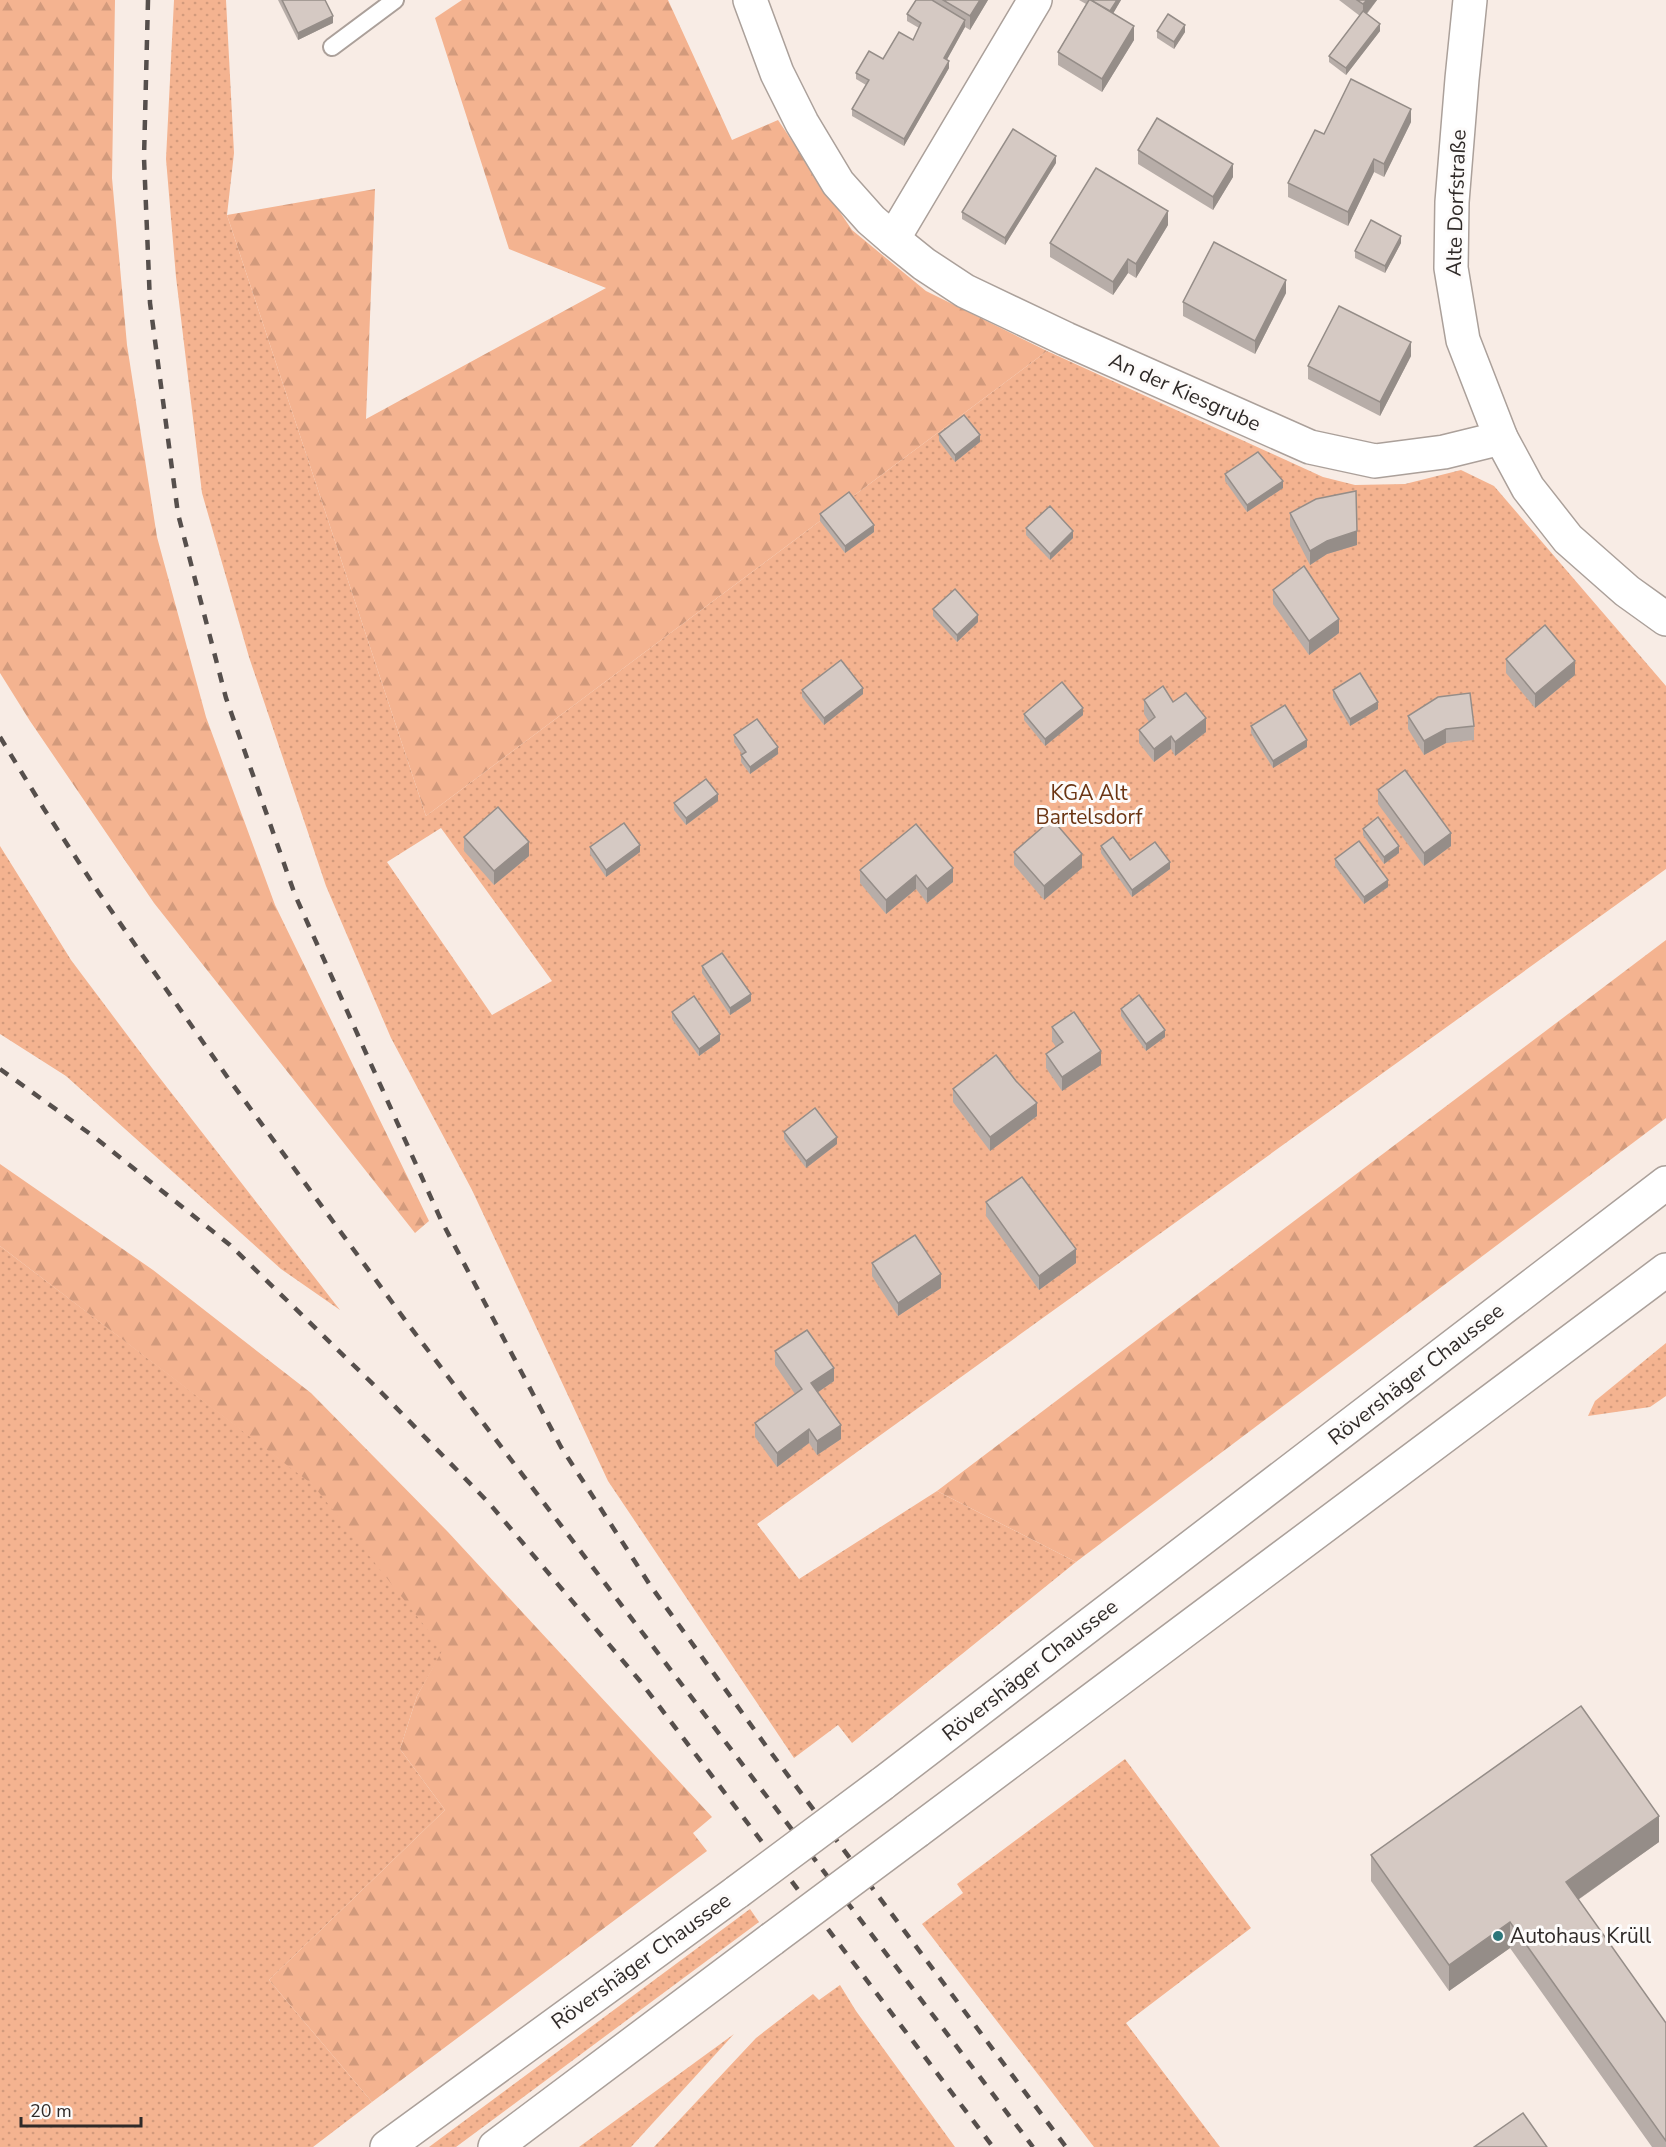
<svg xmlns="http://www.w3.org/2000/svg" width="1666" height="2147" font-family="'Nunito Sans',sans-serif">
<style>
.grass{fill:url(#grass-dots);fill-rule:evenodd}
.forest{fill:url(#forest-firs)}
.lines{fill:none;stroke-linecap:round;stroke-linejoin:round}
.service-casing{stroke:#aba09a;stroke-width:20}
.minor-casing{stroke:#aba09a;stroke-width:36}
.trunk-casing{stroke:#aba09a;stroke-width:36}
.service{stroke:#fff;stroke-width:16}
.minor{stroke:#fff;stroke-width:33}
.trunk{stroke:#fff;stroke-width:33}
.rail{stroke:#564f4c;stroke-width:4.5;stroke-dasharray:10 10;stroke-linecap:butt}
.trunk-bridge-casing{stroke:#aba09a;stroke-width:36;stroke-linecap:butt}
.trunk-bridge{stroke:#fff;stroke-width:33}
.wall{fill:#b7ada8}
.shaded-wall{fill:#958d88}
.building{fill:#d5c9c3;stroke:#958d88;stroke-width:1.5}
.poi-dot{fill:#2c767a;stroke:#fdfbfa;stroke-width:2}
.labels{text-anchor:middle;dominant-baseline:central;stroke-width:6;stroke-linejoin:round;paint-order:stroke}
.street-label{font-size:21px;fill:#2f2a28;stroke:#fdfbfa}
.park-label{font-size:21px;fill:#6b3513;stroke:#fdfbfa}
.poi-label{font-size:21px;fill:#2f2a28;stroke:#fdfbfa;text-anchor:start}
</style>
<defs>
<pattern id="grass-dots" width="8" height="8" patternUnits="userSpaceOnUse" patternTransform="scale(1.5)"><rect width="8" height="8" fill="#f4b390"/><path d="M2 2h.1M6 6h.1" fill="none" stroke="#d29a7c" stroke-width="1.8" stroke-linecap="round"/></pattern>
<pattern id="forest-firs" width="22" height="20" patternUnits="userSpaceOnUse" patternTransform="scale(1.5)"><rect width="22" height="20" fill="#f4b390"/><path d="M5 1l3.5 6h-7zM16 11l3.5 6h-7z" fill="#d29a7c"/></pattern>
</defs>
<rect width="100%" height="100%" fill="#f8ece5"/>
<g class="grass">
<path d="M174,0H226L234,153L227,215L426,816L1047,351L1323,477L1355,485L1405,484L1461,470L1494,486L1666,686V869L757,1524L799,1579L937,1491L1076,1562L852,1743L838,1725L794,1758L608,1481L472,1190L391,1038L326,886L249,657L202,493L176,277L166,159ZM441,828L552,981L492,1015L387,862Z"/>
<polygon points="0,846 71,960 152,1068 340,1310 281,1269 66,1076 0,1034"/>
<polygon points="0,1246 314,1485 444,1649 417,1696 400,1749 445,1810 269,1980 372,2102 313,2147 0,2147"/>
<polygon points="1666,1343 1666,1396 1650,1407 1588,1416 1595,1401"/>
<polygon points="1125,1759 1251,1928 1126,2023 1220,2147 1094,2147 922,1924 963,1893 957,1884"/>
<polygon points="750,1909 759,1922 456,2147 429,2147"/>
<polygon points="840,1985 856,2011 955,2147 654,2147 756,2038 813,1994 819,2000"/>
<polygon points="734,2034 631,2147 579,2147"/>
</g>
<g class="forest">
<polygon points="0,0 115,0 112,178 127,345 157,537 206,717 275,905 429,1221 415,1233 154,903 30,721 0,673"/>
<polygon points="462,0 668,0 732,140 778,120 852,230 926,291 1047,351 426,816 227,215 375,189 366,419 606,288 509,249 435,18"/>
<polygon points="1666,940 1666,1118 1076,1562 937,1491"/>
<polygon points="0,1164 153,1270 311,1393 448,1532 712,1817 693,1833 707,1851 372,2102 269,1980 445,1810 400,1749 417,1696 443,1649 313,1485 0,1246"/>
</g>
<g class="lines">
<g class="service-casing">
<polyline id="service" points="332,47 395,0"/>
</g>
<g class="minor-casing">
<g id="minor">
<polyline points="750,0 777,73 802,123 838,183 871,220 893,239 924,264 965,291 1066,339 1310,447 1375,461 1444,452 1501,438"/>
<polyline points="1470,0 1462,79 1452,202 1451,268 1463,340 1501,438 1528,488 1568,539 1627,591 1666,619"/>
<polyline points="893,239 1035,0"/>
</g>
</g>
<g class="trunk-casing">
<g id="trunk">
<polyline points="882,1784 1666,1183"/>
<polyline points="917,1831 1666,1270"/>
<polyline points="387,2147 737,1892"/>
<polyline points="495,2147 772,1939"/>
</g>
</g>
<use href="#service" class="service"/>
<use href="#minor" class="minor"/>
<use href="#trunk" class="trunk"/>
<g class="rail">
<polyline points="148,0 144,158 150,303 178,514 226,698 295,895 441,1220 561,1447 650,1585 769,1750 1066,2147"/>
<polyline points="0,737 44,809 99,893 228,1078 408,1324 1033,2147"/>
<polyline points="0,1069 93,1136 230,1245 377,1388 489,1503 640,1681 993,2147"/>
</g>
<g class="trunk-bridge-casing">
<g id="trunk-bridge">
<polyline points="737,1892 882,1784"/>
<polyline points="772,1939 917,1831"/>
</g>
</g>
<use href="#trunk-bridge" class="trunk-bridge"/>
</g>
<g class="wall">
<polygon points="278,0 325,0 333,23 298,40"/>
<polygon points="916,0 988,0 970,30 965,27 947,59 949,68 904,146 852,116 852,109 866,85 856,79 856,73 883,59 913,40 919,28 907,21 907,14"/>
<polygon points="1079,0 1121,0 1113,13 1134,40 1102,92 1058,65 1058,52 1086,4"/>
<polygon points="1339,0 1377,0 1367,14 1380,31 1346,75 1329,62 1329,56 1360,16"/>
<polygon points="1157,31 1185,32 1174,49 1157,38"/>
<polygon points="1411,122 1384,177 1374,172 1348,226 1288,197 1288,183 1324,134"/>
<polygon points="1138,150 1233,177 1213,210 1138,164"/>
<polygon points="1056,163 1005,245 962,219 962,212"/>
<polygon points="1168,225 1136,278 1128,273 1113,295 1050,257 1050,243"/>
<polygon points="1401,243 1385,273 1355,258 1355,251"/>
<polygon points="1286,293 1255,354 1183,316 1183,302"/>
<polygon points="1411,356 1380,416 1308,379 1308,366"/>
<polygon points="939,434 980,442 955,462 939,441"/>
<polygon points="1225,474 1283,488 1247,512 1225,481"/>
<polygon points="1290,513 1357,545 1327,554 1310,565 1290,526"/>
<polygon points="820,514 874,532 845,553 820,521"/>
<polygon points="1026,528 1073,538 1050,560 1026,535"/>
<polygon points="1273,590 1339,633 1309,655 1273,604"/>
<polygon points="933,609 978,622 957,642 933,616"/>
<polygon points="1506,659 1575,675 1535,708 1506,673"/>
<polygon points="802,690 863,694 824,725 802,697"/>
<polygon points="1333,690 1378,709 1350,726 1333,697"/>
<polygon points="1144,700 1173,702 1206,732 1175,756 1171,749 1154,762 1139,743 1139,730 1149,722 1144,714"/>
<polygon points="1024,714 1083,715 1045,746 1024,720"/>
<polygon points="1408,716 1474,726 1474,740 1446,743 1424,755 1408,729"/>
<polygon points="1251,726 1307,747 1273,768 1251,733"/>
<polygon points="734,735 778,754 750,774 741,762 741,755 742,754 734,742"/>
<polygon points="1378,790 1451,846 1424,866 1378,804"/>
<polygon points="718,801 686,825 674,810 674,803"/>
<polygon points="1363,829 1399,853 1384,864 1363,835"/>
<polygon points="464,837 529,856 494,885 464,851"/>
<polygon points="1101,846 1130,860 1170,869 1132,897 1101,853"/>
<polygon points="590,847 640,852 606,877 590,854"/>
<polygon points="1014,852 1082,868 1044,900 1014,865"/>
<polygon points="1335,859 1388,887 1364,904 1335,866"/>
<polygon points="953,868 953,882 927,903 916,889 886,914 860,883 860,870"/>
<polygon points="702,966 751,1001 730,1015 702,973"/>
<polygon points="1121,1009 1165,1037 1146,1051 1121,1016"/>
<polygon points="672,1012 720,1041 699,1056 672,1019"/>
<polygon points="1052,1027 1101,1065 1062,1091 1046,1068 1046,1054 1056,1047 1052,1041"/>
<polygon points="953,1089 1037,1116 990,1151 953,1102"/>
<polygon points="784,1132 837,1144 806,1168 784,1139"/>
<polygon points="986,1202 1076,1263 1039,1290 986,1216"/>
<polygon points="872,1263 941,1288 898,1316 872,1276"/>
<polygon points="775,1351 834,1381 818,1392 841,1439 817,1455 809,1443 777,1467 755,1437 755,1423 795,1394 775,1365"/>
<polygon points="1659,1842 1578,1900 1666,2023 1666,2147 1652,2147 1510,1948 1449,1991 1371,1881 1371,1855"/>
</g>
<g class="shaded-wall">
<polygon points="980,0 988,0 970,30 970,16"/>
<polygon points="1117,0 1121,0 1110,19 1110,12"/>
<polygon points="1367,0 1377,0 1363,18 1363,4"/>
<polygon points="333,16 333,23 298,40 298,33"/>
<polygon points="965,20 965,27 944,65 944,58"/>
<polygon points="1380,24 1380,31 1346,75 1346,68"/>
<polygon points="1185,25 1185,32 1174,49 1174,42"/>
<polygon points="1134,26 1134,40 1102,92 1102,79"/>
<polygon points="949,61 949,68 904,146 904,139"/>
<polygon points="1411,109 1411,122 1384,177 1384,164"/>
<polygon points="1056,156 1056,163 1005,245 1005,238"/>
<polygon points="1374,159 1374,172 1348,226 1348,212"/>
<polygon points="1233,164 1233,177 1213,210 1213,197"/>
<polygon points="1168,211 1168,225 1136,278 1136,264"/>
<polygon points="1401,236 1401,243 1385,273 1385,266"/>
<polygon points="1128,259 1128,273 1113,295 1113,282"/>
<polygon points="1286,280 1286,293 1255,354 1255,341"/>
<polygon points="1411,342 1411,356 1380,416 1380,402"/>
<polygon points="980,435 980,442 955,462 955,455"/>
<polygon points="1283,481 1283,488 1247,512 1247,505"/>
<polygon points="874,525 874,532 845,553 845,546"/>
<polygon points="1073,531 1073,538 1050,560 1050,554"/>
<polygon points="1357,531 1357,545 1327,554 1310,565 1310,551 1327,541"/>
<polygon points="978,615 978,622 957,642 957,635"/>
<polygon points="1339,619 1339,633 1309,655 1309,641"/>
<polygon points="1575,661 1575,675 1535,708 1535,694"/>
<polygon points="863,688 863,694 824,725 824,718"/>
<polygon points="1378,702 1378,709 1350,726 1350,719"/>
<polygon points="1083,708 1083,715 1045,746 1045,739"/>
<polygon points="1206,718 1206,732 1175,756 1175,742"/>
<polygon points="1446,729 1446,743 1424,755 1424,741"/>
<polygon points="1171,736 1171,749 1154,762 1154,749"/>
<polygon points="1307,740 1307,747 1273,768 1273,761"/>
<polygon points="778,747 778,754 750,774 750,767"/>
<polygon points="718,794 718,801 686,825 686,818"/>
<polygon points="1451,833 1451,846 1424,866 1424,853"/>
<polygon points="529,842 529,856 494,885 494,871"/>
<polygon points="640,845 640,852 606,877 606,870"/>
<polygon points="1399,846 1399,853 1384,864 1384,857"/>
<polygon points="1082,854 1082,868 1044,900 1044,886"/>
<polygon points="1170,862 1170,869 1132,897 1132,890"/>
<polygon points="953,868 953,882 927,903 927,889"/>
<polygon points="916,875 916,889 886,914 886,900"/>
<polygon points="1388,880 1388,887 1364,904 1364,897"/>
<polygon points="751,994 751,1001 730,1015 730,1008"/>
<polygon points="1165,1030 1165,1037 1146,1051 1146,1044"/>
<polygon points="720,1034 720,1041 699,1056 699,1049"/>
<polygon points="1101,1051 1101,1065 1062,1091 1062,1077"/>
<polygon points="1037,1103 1037,1116 990,1151 990,1137"/>
<polygon points="837,1137 837,1144 806,1168 806,1161"/>
<polygon points="1076,1249 1076,1263 1039,1290 1039,1276"/>
<polygon points="941,1274 941,1288 898,1316 898,1303"/>
<polygon points="834,1368 834,1381 811,1397 811,1383"/>
<polygon points="841,1425 841,1439 817,1455 817,1441"/>
<polygon points="809,1429 809,1443 777,1467 777,1453"/>
<polygon points="1659,1816 1659,1842 1566,1908 1566,1882"/>
<polygon points="1510,1922 1510,1948 1449,1991 1449,1965"/>
</g>
<g class="building">
<polygon points="282,0 325,0 333,16 298,33"/>
<polygon points="916,0 932,0 965,20 944,58 949,61 904,139 852,109 869,80 856,73 869,51 883,59 899,32 913,40 921,23 907,14"/>
<polygon points="943,0 980,0 970,16"/>
<polygon points="1089,0 1091,0 1134,26 1102,79 1058,52"/>
<polygon points="1091,0 1117,0 1110,11"/>
<polygon points="1357,0 1367,0 1363,4"/>
<polygon points="1363,11 1380,24 1346,68 1329,56"/>
<polygon points="1168,14 1185,25 1174,42 1157,31"/>
<polygon points="1351,79 1411,109 1384,164 1374,159 1348,212 1288,183 1315,130 1324,134"/>
<polygon points="1157,118 1233,164 1213,197 1138,150"/>
<polygon points="1013,129 1056,156 1005,238 962,212"/>
<polygon points="1096,168 1168,211 1136,264 1128,259 1113,282 1050,243"/>
<polygon points="1371,220 1401,236 1385,266 1355,251"/>
<polygon points="1214,242 1286,280 1255,341 1183,302"/>
<polygon points="1339,306 1411,342 1380,402 1308,366"/>
<polygon points="964,415 980,435 955,455 939,434"/>
<polygon points="1258,452 1283,481 1247,505 1225,474"/>
<polygon points="1356,491 1357,531 1327,541 1310,551 1290,513 1316,499"/>
<polygon points="849,492 874,525 845,546 820,514"/>
<polygon points="1050,506 1073,531 1050,554 1026,528"/>
<polygon points="1304,566 1339,619 1309,641 1273,590"/>
<polygon points="955,589 978,615 957,635 933,609"/>
<polygon points="1545,625 1575,661 1535,694 1506,659"/>
<polygon points="841,660 863,688 824,718 802,690"/>
<polygon points="1360,673 1378,702 1350,719 1333,690"/>
<polygon points="1062,682 1083,708 1045,739 1024,714"/>
<polygon points="1163,686 1173,702 1186,693 1206,718 1175,742 1171,736 1154,749 1139,730 1155,717 1144,700"/>
<polygon points="1470,693 1474,726 1446,729 1424,741 1408,716 1438,697"/>
<polygon points="1285,705 1307,740 1273,761 1251,726"/>
<polygon points="757,719 778,747 750,767 741,755 746,752 734,735"/>
<polygon points="1405,770 1451,833 1424,853 1378,790"/>
<polygon points="706,779 718,794 686,818 674,803"/>
<polygon points="498,807 529,842 494,871 464,837"/>
<polygon points="1378,817 1399,846 1384,857 1363,829"/>
<polygon points="1052,819 1082,854 1044,886 1014,852"/>
<polygon points="624,823 640,845 606,870 590,847"/>
<polygon points="916,824 953,868 927,889 916,875 886,900 860,870"/>
<polygon points="1113,837 1130,860 1155,842 1170,862 1132,890 1101,846"/>
<polygon points="1359,841 1388,880 1364,897 1335,859"/>
<polygon points="722,953 751,994 730,1008 702,966"/>
<polygon points="1139,995 1165,1030 1146,1044 1121,1009"/>
<polygon points="694,996 720,1034 699,1049 672,1012"/>
<polygon points="1074,1012 1101,1051 1062,1077 1046,1054 1063,1042 1052,1027"/>
<polygon points="996,1055 1016,1081 1037,1103 990,1137 953,1089"/>
<polygon points="815,1108 837,1137 806,1161 784,1132"/>
<polygon points="1022,1177 1076,1249 1039,1276 986,1202"/>
<polygon points="915,1235 941,1274 898,1303 872,1263"/>
<polygon points="807,1330 834,1368 811,1383 841,1425 817,1441 809,1429 777,1453 755,1423 802,1389 775,1351"/>
<polygon points="1581,1706 1659,1816 1566,1882 1666,2023 1666,2141 1510,1922 1449,1965 1371,1855"/>
<polygon points="1523,2113 1547,2147 1474,2147"/>
</g>
<circle class="poi-dot" cx="1498" cy="1936" r="6"/>
<g class="labels">
<g class="street-label">
<text transform="translate(1456 203) rotate(-88)">Alte Dorfstraße</text>
<text transform="translate(1185 392) rotate(24)">An der Kiesgrube</text>
<text transform="translate(1416 1374) rotate(-38)">Rövershäger Chaussee</text>
<text transform="translate(1030 1670) rotate(-38)">Rövershäger Chaussee</text>
<text transform="translate(641 1961) rotate(-36)">Rövershäger Chaussee</text>
</g>
<g class="park-label">
<text x="1089" y="793">KGA Alt<tspan x="1089" dy="24">Bartelsdorf</tspan></text>
</g>
<g class="poi-label">
<text x="1510" y="1936">Autohaus Krüll</text>
</g>
</g>
<path d="M21 2117v9h120v-9" fill="none" stroke="#2f2a28" stroke-width="3"/>
<text x="30" y="2117" font-size="18" fill="#2f2a28" stroke="#fdfbfa" stroke-width="4.5" paint-order="stroke">20 m</text>
</svg>
